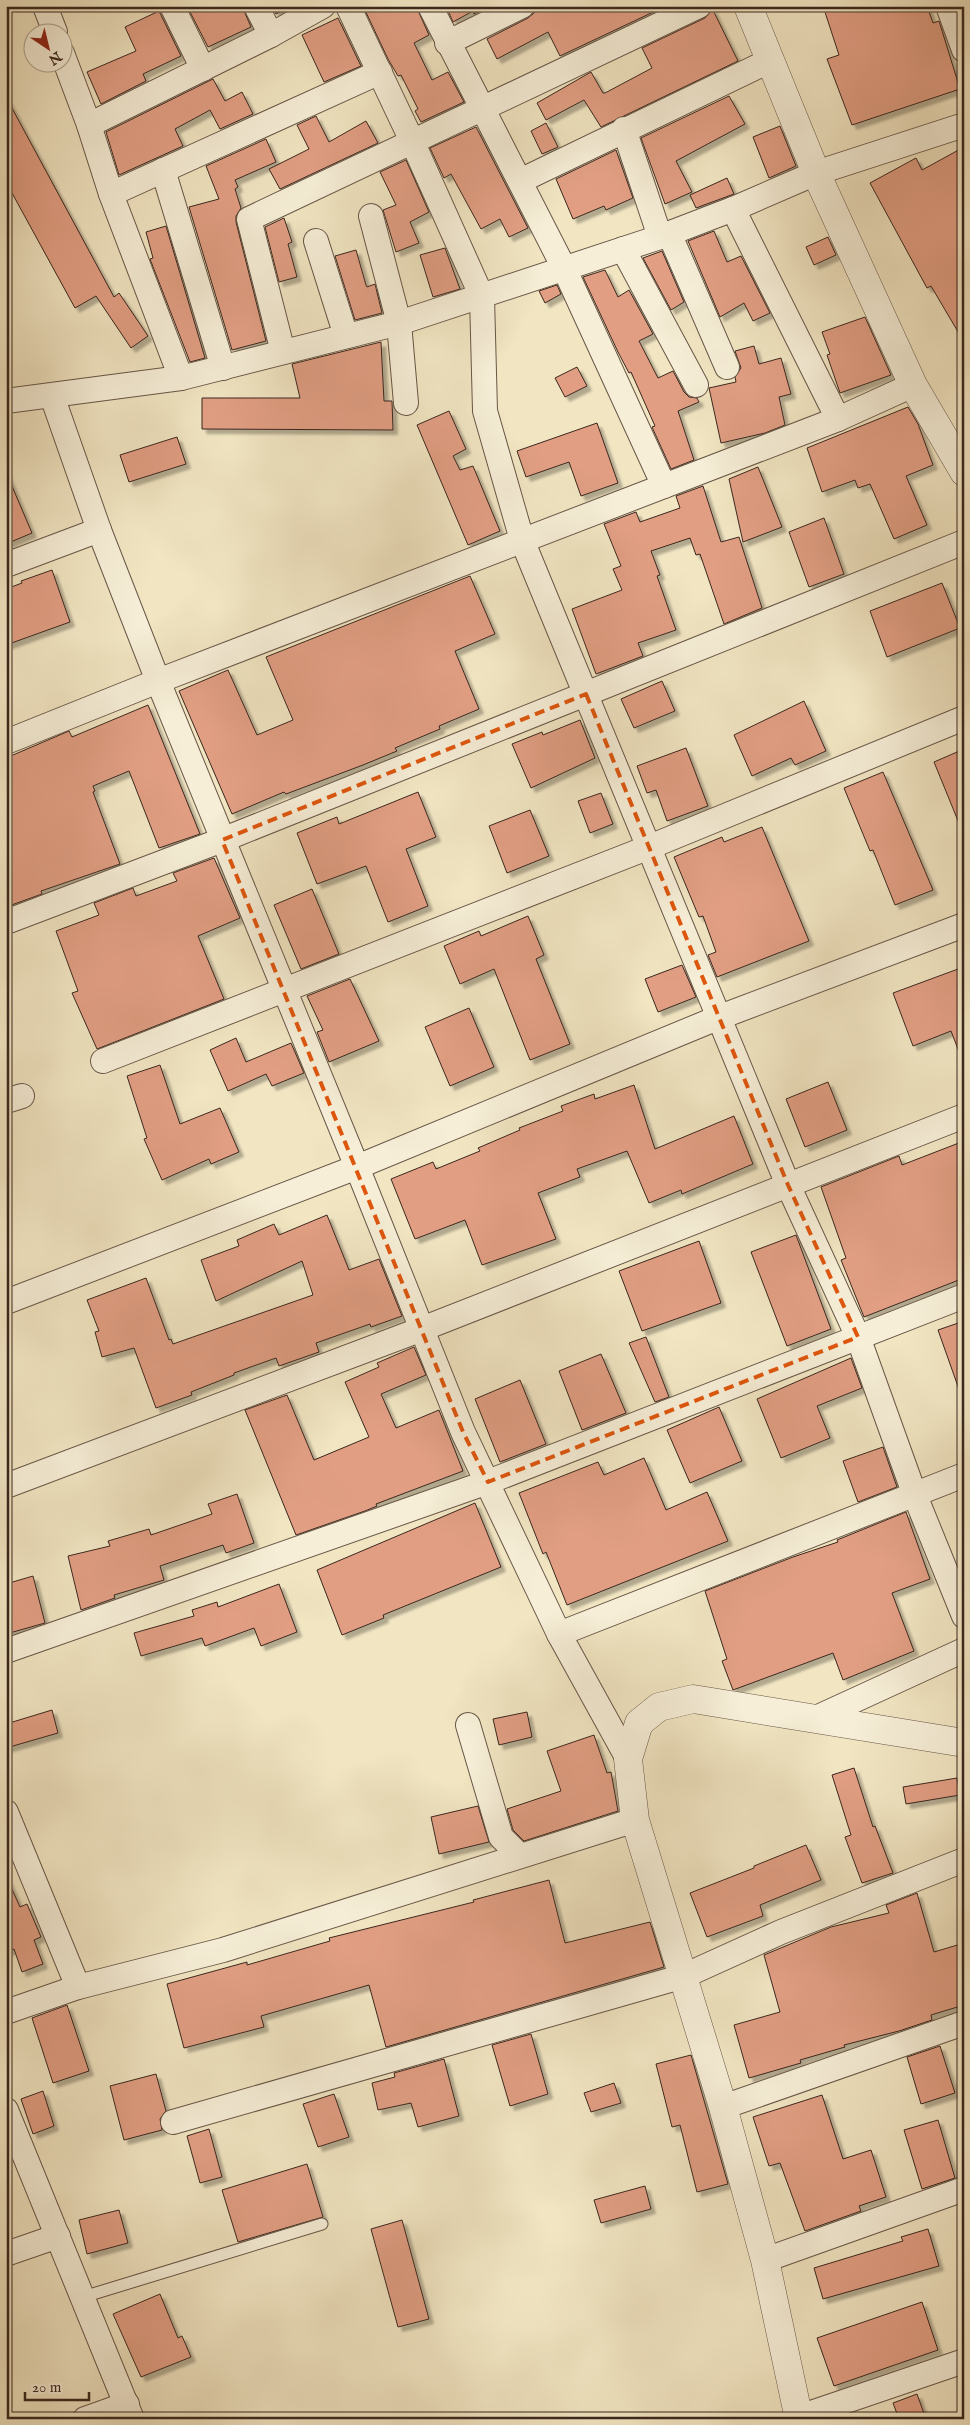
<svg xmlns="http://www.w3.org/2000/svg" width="970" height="2425" font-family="'IM FELL English',serif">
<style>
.building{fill:#e19e83;stroke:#3b271e;filter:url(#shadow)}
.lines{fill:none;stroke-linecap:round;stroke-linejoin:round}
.service-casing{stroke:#685647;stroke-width:13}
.minor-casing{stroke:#685647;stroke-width:26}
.tertiary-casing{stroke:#685647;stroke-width:29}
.service{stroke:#f6eed7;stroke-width:11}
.minor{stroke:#f6eed7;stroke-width:24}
.tertiary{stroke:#f6eed7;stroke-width:28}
.marked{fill:none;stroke:#df560d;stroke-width:4;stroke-dasharray:10 6;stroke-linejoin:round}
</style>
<defs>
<filter id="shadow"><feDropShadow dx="4.5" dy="4.5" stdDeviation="1" flood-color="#0004"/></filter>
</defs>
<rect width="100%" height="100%" fill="#f1e5c2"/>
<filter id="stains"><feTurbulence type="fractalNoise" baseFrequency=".004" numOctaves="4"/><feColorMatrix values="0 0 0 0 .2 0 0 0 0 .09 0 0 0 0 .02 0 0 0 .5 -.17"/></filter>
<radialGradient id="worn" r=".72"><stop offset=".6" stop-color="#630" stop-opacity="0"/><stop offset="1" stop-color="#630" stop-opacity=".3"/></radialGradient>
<g class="building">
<polygon points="187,6 242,6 251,27 208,47"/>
<polygon points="272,6 291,6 276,14"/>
<polygon points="363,6 416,6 429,35 414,43 432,80 448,72 464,102 421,122 415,111 418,109 401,75 398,76 388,59"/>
<polygon points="446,6 490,6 474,14 473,11 453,22"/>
<polygon points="536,6 666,6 560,56 548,32 497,59 487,39 528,18 534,13"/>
<polygon points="823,6 927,6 933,23 939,21 960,89 852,125 827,59 839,55"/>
<polygon points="712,8 738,61 601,127 584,100 546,120 537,103 591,72 603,93 605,93 652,68 642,48 705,18"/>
<polygon points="159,11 181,56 143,74 146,81 101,104 87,72 136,51 125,27"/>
<polygon points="338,18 361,66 324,82 302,35"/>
<polygon points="213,79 225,101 242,92 253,114 220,129 210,110 175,129 183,146 119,175 106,132"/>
<polygon points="729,96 745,124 676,161 692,192 665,204 641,138"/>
<polygon points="6,97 114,297 119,293 148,336 131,348 96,296 75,308 6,182"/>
<polygon points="316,116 329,142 366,121 378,143 280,189 269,169 309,149 297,125"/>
<polygon points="546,123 558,147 542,154 531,131"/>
<polygon points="780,126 796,166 769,178 753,137"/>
<polygon points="476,127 528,228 509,237 500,219 481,229 451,174 444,178 430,148"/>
<polygon points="266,139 276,162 235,180 238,187 235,189 241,208 236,216 236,222 266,341 232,350 189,207 219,199 206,166"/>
<polygon points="964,147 964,342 931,286 927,288 870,183 916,158 922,170"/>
<polygon points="616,150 633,198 606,210 604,206 573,219 556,179"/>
<polygon points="406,160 429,212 410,222 419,243 396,252 383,210 396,205 380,172"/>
<polygon points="727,178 734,194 696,208 690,195"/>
<polygon points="284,218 292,242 288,244 297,277 279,282 265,227"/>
<polygon points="166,226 205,358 190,362 150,259 153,258 146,232"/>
<polygon points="714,231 727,262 741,256 770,313 753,321 744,303 720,317 688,241"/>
<polygon points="828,237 836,255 814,265 806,247"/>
<polygon points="445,248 460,289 433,297 420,255"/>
<polygon points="356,250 366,285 367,287 375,284 382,313 355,320 335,256"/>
<polygon points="662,251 684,302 671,310 643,258"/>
<polygon points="605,270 618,297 629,290 653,334 639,341 658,378 673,371 684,392 689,397 697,398 699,402 678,411 694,460 671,469 652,427 655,426 631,372 629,373 618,352 583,277"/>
<polygon points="557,285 561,294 545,303 539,291"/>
<polygon points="865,317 891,375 840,393 827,355 830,354 822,332"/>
<polygon points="381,342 384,401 392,401 393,430 202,429 202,398 300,398 292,364"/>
<polygon points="754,346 759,364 781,358 791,394 779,397 785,425 765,433 721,443 709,388 736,382 735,377 741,368 735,351"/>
<polygon points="577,367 587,386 565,397 555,378"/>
<polygon points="908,407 918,424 933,465 906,476 927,525 894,539 870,484 858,488 855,480 822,492 807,448"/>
<polygon points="449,411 466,449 453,456 460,470 473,466 500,531 468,545 417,425"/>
<polygon points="597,423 618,483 581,496 569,462 526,477 517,451"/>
<polygon points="177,437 186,464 129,482 120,455"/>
<polygon points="758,467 782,527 743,542 729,479"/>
<polygon points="6,472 32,533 6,544"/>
<polygon points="703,486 721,542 739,537 762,608 724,624 700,554 696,555 690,538 651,551 660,575 657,576 676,630 638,643 643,656 596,674 572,609 622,590 613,569 621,566 604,524 636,512 640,522 680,508 676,496"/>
<polygon points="824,518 844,574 809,587 789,532"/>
<polygon points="52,570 70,622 6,645 6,589 22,583 21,581"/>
<polygon points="470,576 495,634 455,651 479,709 439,726 440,729 395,748 397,751 363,765 286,794 284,792 232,814 179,691 228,670 257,735 293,720 266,657"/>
<polygon points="942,583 960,628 887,657 870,611"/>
<polygon points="662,681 675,711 634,728 621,699"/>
<polygon points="804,701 826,751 795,765 791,758 752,776 734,735"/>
<polygon points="148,705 200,834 159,848 129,771 93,786 95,791 93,792 120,864 41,891 42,894 6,907 6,758 69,731 72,737"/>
<polygon points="580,720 595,758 531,788 512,744 542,732 543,735"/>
<polygon points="686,748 708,806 667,821 656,790 647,793 637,766"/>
<polygon points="964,749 964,832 963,833 934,762"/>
<polygon points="883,772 933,890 895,905 873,850 870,851 844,788"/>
<polygon points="418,792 436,837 406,849 428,906 388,922 366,866 317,884 297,833 337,817 339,824"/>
<polygon points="601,793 613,824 590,833 578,801"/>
<polygon points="530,810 549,856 507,873 489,826"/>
<polygon points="762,827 809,941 717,977 708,955 716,952 703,916 699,917 674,857 722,837 724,842"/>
<polygon points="214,858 240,918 198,936 224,999 97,1049 72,993 78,991 56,931 99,915 94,903 133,888 136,896 177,881 173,873"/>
<polygon points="312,889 339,954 301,969 274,905"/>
<polygon points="528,916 544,955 536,959 570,1044 530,1060 494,969 460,984 444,946 479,931 481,936"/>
<polygon points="682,965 696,997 658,1012 645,979"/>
<polygon points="958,969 964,984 963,1062 951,1031 913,1046 893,993"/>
<polygon points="350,979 379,1041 329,1062 317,1032 323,1030 307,996"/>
<polygon points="469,1008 494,1067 450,1086 425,1027"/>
<polygon points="236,1038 246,1062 291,1043 304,1073 272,1086 266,1074 228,1091 210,1050"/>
<polygon points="160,1065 180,1124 220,1108 239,1152 211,1164 209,1159 162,1180 144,1139 147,1138 127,1076"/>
<polygon points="828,1082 847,1130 805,1147 786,1099"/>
<polygon points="634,1085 655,1149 734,1116 753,1164 682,1194 681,1190 649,1203 627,1151 577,1169 580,1177 538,1193 556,1239 482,1265 465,1220 415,1239 391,1179 433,1162 436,1169 480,1151 478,1148 520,1130 519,1128 563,1111 561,1106 594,1094 595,1099"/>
<polygon points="964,1141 964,1278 864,1317 841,1260 846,1258 821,1187 899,1156 902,1165"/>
<polygon points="327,1215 349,1270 379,1259 402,1316 371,1327 370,1324 316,1343 319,1352 279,1366 276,1358 234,1373 234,1375 191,1392 192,1395 156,1408 134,1348 102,1357 95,1332 99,1331 87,1300 146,1278 169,1340 171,1339 173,1344 313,1295 302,1261 216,1301 201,1260 239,1246 237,1240 274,1224 279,1235"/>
<polygon points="796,1235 831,1329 787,1346 751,1252"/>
<polygon points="699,1241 721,1303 642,1331 619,1271"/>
<polygon points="964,1321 964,1395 961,1395 938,1330"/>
<polygon points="646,1337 669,1397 655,1402 629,1343"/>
<polygon points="414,1347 426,1375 381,1394 396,1428 439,1410 463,1471 376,1504 377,1506 365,1511 296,1535 245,1410 287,1395 314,1460 369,1437 345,1382 379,1367 377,1363"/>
<polygon points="601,1354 626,1413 582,1430 559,1371"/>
<polygon points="851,1358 862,1388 817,1406 830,1438 781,1458 757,1399"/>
<polygon points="520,1380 546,1444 500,1462 475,1399"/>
<polygon points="719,1407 742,1461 690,1483 667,1430"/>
<polygon points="883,1447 897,1487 858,1502 843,1461"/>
<polygon points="644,1458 666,1510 707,1492 728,1541 567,1605 546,1552 543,1554 519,1493 598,1462 604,1475"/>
<polygon points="237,1494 254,1543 226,1553 223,1545 160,1566 164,1580 114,1595 115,1598 81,1610 68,1556 110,1546 108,1541 149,1529 151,1535 212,1514 208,1504"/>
<polygon points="475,1503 501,1567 383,1615 384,1618 342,1635 317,1570"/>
<polygon points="906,1512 930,1579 892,1593 914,1651 843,1680 833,1653 733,1690 722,1661 727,1659 705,1591 793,1557 838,1542 837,1540"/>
<polygon points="33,1576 45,1623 6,1634 6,1584"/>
<polygon points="279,1584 297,1632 261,1646 254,1628 205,1646 202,1638 141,1656 134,1633 194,1616 192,1610 217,1602 218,1607"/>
<polygon points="52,1710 58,1733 6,1748 6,1724"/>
<polygon points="527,1712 532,1737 499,1745 493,1719"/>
<polygon points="594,1735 607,1773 611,1772 618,1811 524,1841 513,1830 507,1809 561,1791 547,1751"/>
<polygon points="854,1768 873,1827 875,1826 893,1873 862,1883 845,1837 851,1835 832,1775"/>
<polygon points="957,1778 960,1795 906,1804 903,1787"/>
<polygon points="478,1806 489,1842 439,1854 431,1817"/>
<polygon points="806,1845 821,1880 760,1905 763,1916 707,1937 690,1893 754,1868 754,1866"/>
<polygon points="6,1876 20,1907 27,1904 41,1937 34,1940 43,1964 22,1972 14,1949 6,1952"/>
<polygon points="549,1880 565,1943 650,1922 664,1967 386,2047 369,1985 261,2016 264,2027 184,2048 167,1984 247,1962 247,1965 330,1941 329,1938 474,1902 473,1900"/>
<polygon points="917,1893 934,1952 964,1943 964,2005 931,2015 932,2020 899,2031 844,2045 845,2047 800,2060 801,2063 749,2078 734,2025 780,2012 764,1955 831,1927 889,1913 886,1905"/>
<polygon points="67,2005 89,2071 53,2083 32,2018"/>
<polygon points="531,2034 548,2094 510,2106 492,2045"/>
<polygon points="940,2046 955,2093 921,2104 907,2057"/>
<polygon points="691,2055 728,2184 697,2192 680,2125 672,2127 656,2064"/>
<polygon points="444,2059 459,2116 418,2127 411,2103 378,2110 372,2083 395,2077 394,2073"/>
<polygon points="156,2074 166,2111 160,2119 162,2130 124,2140 110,2086"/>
<polygon points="614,2083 621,2103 591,2112 584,2093"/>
<polygon points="43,2091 54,2126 33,2134 21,2099"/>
<polygon points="334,2094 349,2137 318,2147 303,2104"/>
<polygon points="822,2095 843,2159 871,2150 886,2197 859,2206 861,2211 805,2231 780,2163 769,2166 753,2117"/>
<polygon points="938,2120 955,2178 922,2189 904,2130"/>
<polygon points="209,2129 222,2177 200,2183 187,2136"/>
<polygon points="307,2164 323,2217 238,2242 222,2190"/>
<polygon points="645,2186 651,2209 601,2223 594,2200"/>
<polygon points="119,2210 128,2243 87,2254 79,2220"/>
<polygon points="402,2220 429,2319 398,2327 371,2229"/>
<polygon points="928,2229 939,2266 823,2299 814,2268 903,2241 901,2237"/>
<polygon points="160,2294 178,2338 182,2336 191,2357 141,2377 113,2314"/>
<polygon points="922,2302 938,2350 834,2386 817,2338"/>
<polygon points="917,2394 926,2419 899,2419 893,2403"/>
</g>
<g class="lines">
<g class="service-casing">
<polyline id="service" points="83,2297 322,2224"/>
</g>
<g class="minor-casing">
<g id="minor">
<polyline points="45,6 55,32"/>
<polyline points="172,6 203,69"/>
<polyline points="256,6 271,35"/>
<polyline points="348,6 412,141 482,297 485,411 522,540 788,1185 858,1337 914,1493 964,1616"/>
<polyline points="430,6 564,268 664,486"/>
<polyline points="948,6 964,50"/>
<polyline points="447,43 522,6"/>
<polyline points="62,53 89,125 111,194 181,378"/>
<polyline points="89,125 271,35 323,6"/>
<polyline points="624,129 660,237"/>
<polyline points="163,170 223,368"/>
<polyline points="520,181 771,60"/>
<polyline points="111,194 380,72"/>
<polyline points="733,209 838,419"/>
<polyline points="371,216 399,323 406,403"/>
<polyline points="669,233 727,367"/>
<polyline points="316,241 346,336"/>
<polyline points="623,249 696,385"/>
<polyline points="283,352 249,219 699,6"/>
<polyline points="52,396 99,530 158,681 357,1167 463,1432 559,1634 628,1759"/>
<polyline points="6,401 181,378 399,323 660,237 733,209 816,173 964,125"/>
<polyline points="6,565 99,530"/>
<polyline points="6,742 158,681 838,419 913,385"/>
<polyline points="6,922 222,840 964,542"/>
<polyline points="103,1061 647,848 964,718"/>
<polyline points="6,1101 22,1096"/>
<polyline points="6,1302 357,1167 720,1017 964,925"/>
<polyline points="6,1486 422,1329 964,1116"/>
<polyline points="559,1634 964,1475"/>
<polyline points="6,1651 488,1482 964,1296"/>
<polyline points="816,1718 964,1650"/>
<polyline points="468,1725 501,1837 520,1856"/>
<polyline points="6,1812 78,1987"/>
<polyline points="6,2012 78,1987 223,1950 635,1820"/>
<polyline points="723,2107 964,2023"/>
<polyline points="6,2110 132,2419"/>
<polyline points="173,2122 684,1976 781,1932 964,1860"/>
<polyline points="6,2254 58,2236"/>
<polyline points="765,2260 964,2189"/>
<polyline points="799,2417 964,2361"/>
<polyline points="85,2419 127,2404"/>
</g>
</g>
<g class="tertiary-casing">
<g id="tertiary">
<polyline points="748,6 816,173 913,385 964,472"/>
<polyline points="799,2419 765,2260 723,2107 635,1820 628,1759 639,1723 659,1707 693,1699 964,1743"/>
</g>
</g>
<use href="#service" class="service"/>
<use href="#minor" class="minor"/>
<use href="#tertiary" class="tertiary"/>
</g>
<path class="marked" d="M586,694L788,1185L858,1337L488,1482L463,1432L222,840Z"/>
<rect width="970" height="2425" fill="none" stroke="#f1e5c2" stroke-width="25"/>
<rect x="8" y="8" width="955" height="2410" fill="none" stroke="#3b271e" stroke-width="2.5"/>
<rect x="12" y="12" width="945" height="2400" fill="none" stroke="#3b271e"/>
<g transform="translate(48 48) rotate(145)"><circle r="24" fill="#f6eed7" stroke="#ab9e8d"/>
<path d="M0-4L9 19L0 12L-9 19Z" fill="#8f2418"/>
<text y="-8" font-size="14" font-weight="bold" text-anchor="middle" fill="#3b271e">N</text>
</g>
<path d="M25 2392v8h64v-8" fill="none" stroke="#3b271e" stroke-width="2.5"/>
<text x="32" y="2392" font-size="15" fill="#3b271e" stroke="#f6eed7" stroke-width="4" paint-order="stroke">20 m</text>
<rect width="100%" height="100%" filter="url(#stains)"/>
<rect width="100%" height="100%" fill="url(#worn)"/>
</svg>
